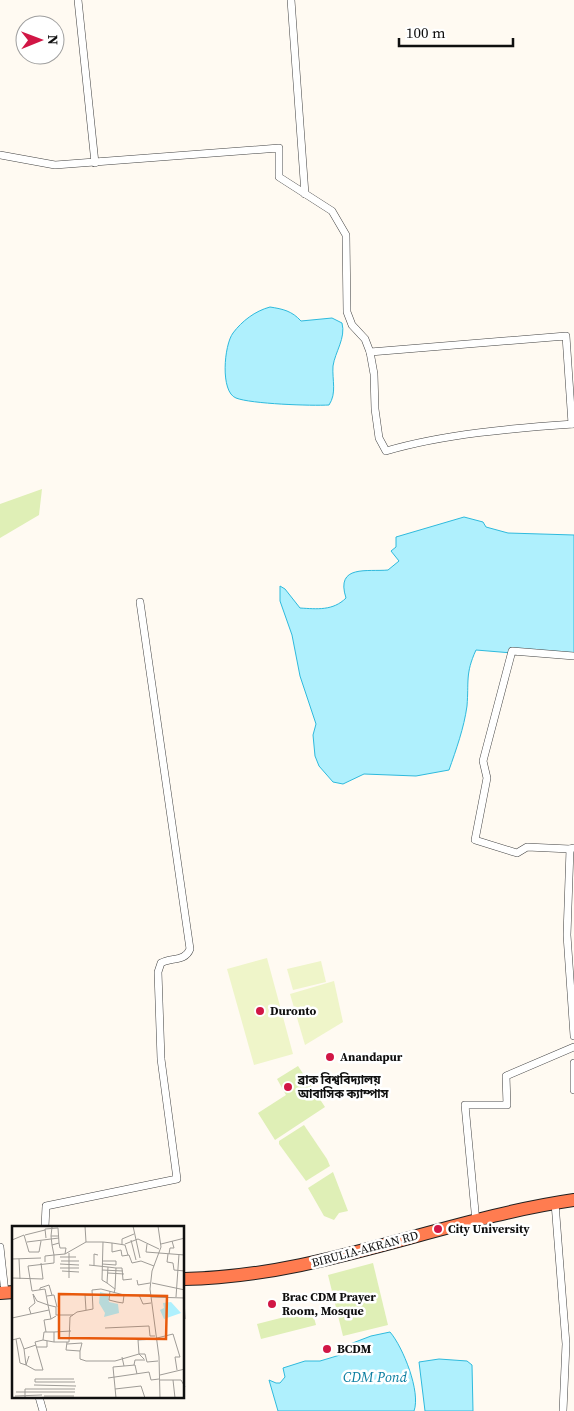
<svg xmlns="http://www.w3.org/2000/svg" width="574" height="1411" font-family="'Source Serif 4','Noto Sans Bengali',serif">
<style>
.green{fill:#dfefb6}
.pitch{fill:#eff5c9}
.water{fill:#aff0fd;stroke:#2ebadd}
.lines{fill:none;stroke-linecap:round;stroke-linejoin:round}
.street-casing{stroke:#424242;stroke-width:8}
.highway-casing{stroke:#202020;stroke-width:14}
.street{stroke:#fff;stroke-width:7}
.highway{stroke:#ff7c50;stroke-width:12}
.poi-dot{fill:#d11645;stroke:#fff;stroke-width:2}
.labels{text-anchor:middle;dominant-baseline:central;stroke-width:5;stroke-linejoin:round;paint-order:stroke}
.poi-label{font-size:12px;font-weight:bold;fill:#0f0f0f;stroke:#fff;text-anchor:start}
.street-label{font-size:12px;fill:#0f0f0f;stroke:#fff}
.water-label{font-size:14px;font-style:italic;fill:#0a7ea1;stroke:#fff}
.inset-road{fill:none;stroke:#9f9c97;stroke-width:1}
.view{fill:#e8590c;fill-opacity:0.15;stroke:#e8590c;stroke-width:2.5}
.inset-edge{fill:none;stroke:#0f0f0f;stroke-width:2.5}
</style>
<rect width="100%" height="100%" fill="#fffaf2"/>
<g class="green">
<polygon points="42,489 39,515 0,538 0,504"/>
<polygon points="298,1066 325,1107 275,1140 258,1113 286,1095 277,1079"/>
<polygon points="304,1125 327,1159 330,1166 306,1181 279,1144 279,1141"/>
<polygon points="333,1172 348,1211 339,1213 334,1220 324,1216 308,1188"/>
<polygon points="373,1263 388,1325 343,1336 328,1275"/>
<polygon points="312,1310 316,1325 261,1339 257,1324"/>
</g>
<g class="pitch">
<polygon points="267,958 293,1054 254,1065 227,969"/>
<polygon points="321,961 326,982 293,990 287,969"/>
<polygon points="334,981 343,1022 305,1045 290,994"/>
</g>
<g class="water">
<path d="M270,307C283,309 292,311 301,321L332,318L342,323C346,338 335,352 333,366C332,380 337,393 329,405C312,406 251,404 236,398C220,392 224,345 233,333C242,321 255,311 270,307Z"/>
<path d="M464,517L483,522L486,527L508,533L574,535V653H512L476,650C465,674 469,682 467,706C464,728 456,750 449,770L416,776L364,774L343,784L333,782L319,766L315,756L313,735L316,724L300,676L292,635L280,601V586L285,589L300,608C317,609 333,611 346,598C335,564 368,572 388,570L399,561L391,551L396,547V537Z"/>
<path d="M390,1332C403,1347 421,1392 414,1411H278L269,1380L276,1383H280L285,1377L283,1368L305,1361H320L350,1352V1344L371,1336Z"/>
<polygon points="439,1359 467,1361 472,1365 473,1411 425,1411 419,1362"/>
</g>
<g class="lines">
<g class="street-casing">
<g id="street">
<polyline points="78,0 95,163"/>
<polyline points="291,0 305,194"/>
<path d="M0,155L55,165L279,148V177L332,211L346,235L347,312L352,325L365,339L370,352L374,374L375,409L379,438L386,451C444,434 514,428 574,424"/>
<polyline points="370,352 566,336 572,424"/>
<polyline points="574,848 570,849 567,935 574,1036"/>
<polyline points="570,849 527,847 517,853 475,840 487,778 483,761 512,651 574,656"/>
<polyline points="574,1063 574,1090"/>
<polyline points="555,1203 566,1344 563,1411"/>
<polyline points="476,1222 465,1105 507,1105 506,1076 574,1047"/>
<path d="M45,1227L46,1206L177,1179L161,1059L158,972L161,963C171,957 185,962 190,949L140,602"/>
<polyline points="0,1247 5,1293"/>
<polyline points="39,1397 43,1411"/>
</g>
</g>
<g class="highway-casing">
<g id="highway">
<path d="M184,1279C318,1277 443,1219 574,1200"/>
<polyline points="0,1293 14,1292"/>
</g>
</g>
<use href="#street" class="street"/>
<use href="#highway" class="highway"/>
</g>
<g class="poi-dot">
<circle cx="260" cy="1011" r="5"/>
<circle cx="330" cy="1057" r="5"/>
<circle cx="288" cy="1087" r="5"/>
<circle cx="438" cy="1229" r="5"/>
<circle cx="272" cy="1304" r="5"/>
<circle cx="327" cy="1349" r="5"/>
</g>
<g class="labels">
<g class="poi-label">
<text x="270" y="1011">Duronto</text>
<text x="340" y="1057">Anandapur</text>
<text x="298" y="1080">ব্রাক বিশ্ববিদ্যালয়<tspan x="298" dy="14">আবাসিক ক্যাম্পাস</tspan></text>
<text x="448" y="1229">City University</text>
<text x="282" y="1297">Brac CDM Prayer<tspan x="282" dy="14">Room, Mosque</tspan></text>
<text x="337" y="1349">BCDM</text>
</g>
<g class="street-label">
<text transform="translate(365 1249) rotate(-15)">BIRULIA-AKRAN RD</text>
</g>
<g class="water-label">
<text x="375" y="1377">CDM Pond</text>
</g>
</g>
<g transform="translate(12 1226)">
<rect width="172" height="172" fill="#fffaf2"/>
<path d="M88,66L96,68L97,76L106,78L107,87L92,91L93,87L87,77ZM159,76L169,87L152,93L148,84L152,82L151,77Z" fill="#aff0fd"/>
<path class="inset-road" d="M73,0L74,16M121,0L128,32M146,0L149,21L140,45L138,63L147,131L148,172M40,1L39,10H46M46,2L47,17M13,9L33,4M39,10L40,19L47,17L48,22H54L53,28L74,16H91M34,12L33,3L46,2M0,14L12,9L17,26H27L29,15M119,14L124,34M15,16L47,12M110,18V13L122,8M113,18L126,13L147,23M135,18L134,26L173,29M149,18L173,12M40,19L42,29L53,28M57,27V52M156,28L155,36L161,37L162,44L173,45M157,28L158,22H162L160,15M116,29L113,19L100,17V26L109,24L110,30L117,29L120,37L129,35L142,40M48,31H64M0,33L29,32M7,33L8,53M49,35H67M33,36V30L42,29V37L16,40L20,65L33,63L36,79L44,81V89H61M48,38L67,39M90,38L104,39V35H90M77,39L96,41M82,39V28L86,29M48,42H67M104,42H110L111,54L120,53M90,44L111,45M50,45L67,46M96,47L112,48M0,52L31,53L29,37M125,54L126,59L138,57M95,57L90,54L91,16L100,17M140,57L173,64M28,64V62L37,59L40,69M98,65L97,74L105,76L111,77L112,69M102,67L103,63L95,57L96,41L104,42L103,63M21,68L25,75L36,79L39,93L44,90M127,69L131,78L139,77M35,70L42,69L45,81M139,71L173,72M164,71L167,28M172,72L173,93M74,84L73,69H79M19,88L17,82L23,77L21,68M0,92L37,84M93,102L137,100L138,110H143M34,106L32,94L39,93M42,106L59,105M145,112L161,108L168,131M4,113L8,137L14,139L17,130M0,114L8,112L12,123L24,119M42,116V106H32L31,114L42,116H57L58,91L65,86L81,83L80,64L89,63L112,69H138M55,116L54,124L68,125V133L74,135H103L127,128H133L135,136L146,135M55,118L70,117L68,125M24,121H35V115M12,123L14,139L23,144H31L23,116L31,114M110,131L112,140L123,139L125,148M132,133L127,128L126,114L143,113M122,139L123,134H133M165,144L163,131H168M148,149L173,143M96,152L137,146L139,154L147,153M62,153H23V156H63M148,154H169L173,161M161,154L163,172M22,159L64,160M103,163L129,160L133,172M4,166H63M3,170L30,169M32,170H62M13,172V163H63M104,172L101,141L112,140"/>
<path class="view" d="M47,68L155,70L154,113L47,112Z"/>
<rect width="172" height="172" class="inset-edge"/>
</g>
<g transform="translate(40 40) rotate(89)"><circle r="24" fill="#ffffff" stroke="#9f9f9f"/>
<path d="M0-4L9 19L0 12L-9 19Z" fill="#d11645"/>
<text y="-8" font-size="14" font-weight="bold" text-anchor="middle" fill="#0f0f0f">N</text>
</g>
<path d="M399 38v8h114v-8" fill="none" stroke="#0f0f0f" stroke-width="2.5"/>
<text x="406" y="38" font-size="15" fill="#0f0f0f" stroke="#ffffff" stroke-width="4" paint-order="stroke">100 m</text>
</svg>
